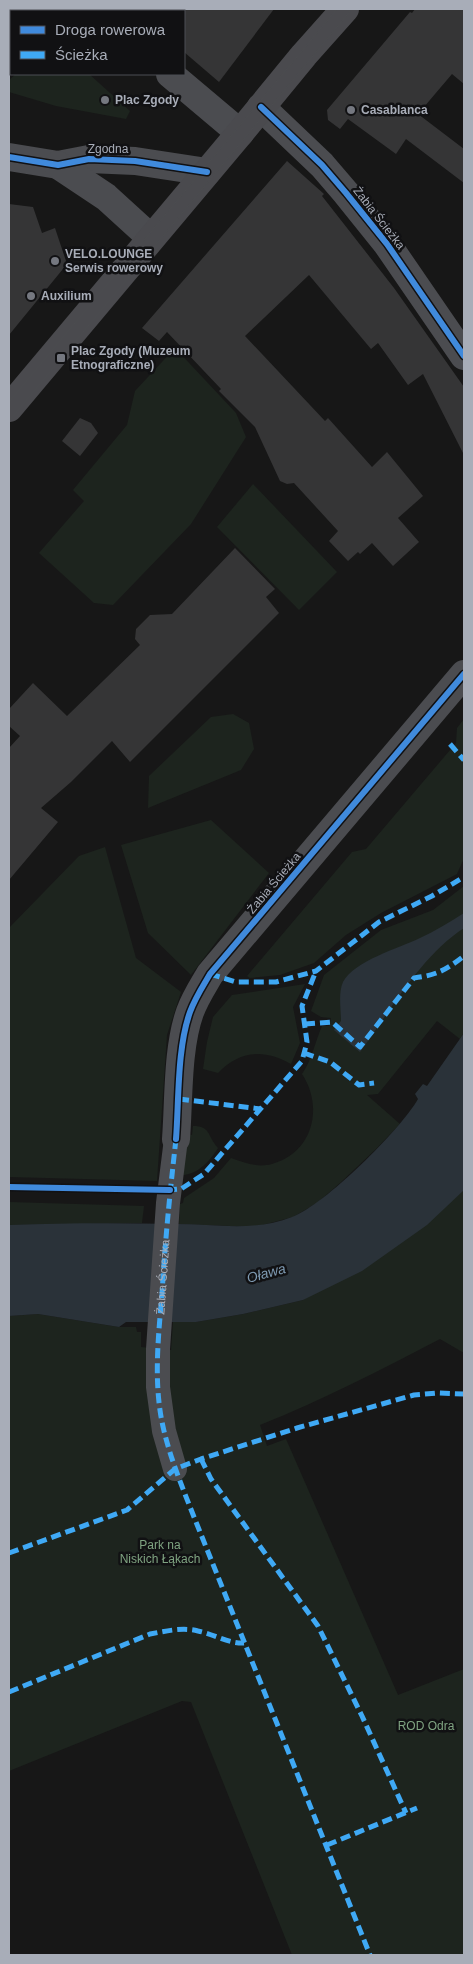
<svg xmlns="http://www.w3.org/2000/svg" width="473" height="1964" font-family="Helvetica,sans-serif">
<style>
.green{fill:#1d241e}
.water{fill:#2a3239}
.building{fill:#353536}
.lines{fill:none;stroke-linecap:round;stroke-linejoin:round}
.pedestrian{stroke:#4b4c50;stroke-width:24}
.minor{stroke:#4b4c50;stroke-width:28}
.secondary{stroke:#4a4a4e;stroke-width:28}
.tram{stroke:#4b4c4f;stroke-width:1}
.quiet{stroke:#3fa9f5;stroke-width:5;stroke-dasharray:10 5;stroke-linecap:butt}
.cycleway-casing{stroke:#111113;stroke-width:9}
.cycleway{stroke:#408adc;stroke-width:6}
.poi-dot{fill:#757880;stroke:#111113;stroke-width:2}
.labels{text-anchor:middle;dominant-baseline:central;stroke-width:5;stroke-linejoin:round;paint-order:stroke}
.poi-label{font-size:12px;font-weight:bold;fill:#a8adb8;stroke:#111113;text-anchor:start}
.street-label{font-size:12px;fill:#a8adb8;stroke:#111113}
.park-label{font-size:12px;fill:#7fa381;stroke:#111113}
.water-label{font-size:14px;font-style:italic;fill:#7f9bb3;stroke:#111113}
</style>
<rect width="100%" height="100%" fill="#171717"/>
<g class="green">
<polygon points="16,74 89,74 130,111 126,119 56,106 9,92 9,80"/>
<polygon points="175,348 236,413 246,437 191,524 113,605 94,603 39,553 84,501 73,490 127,425 135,391"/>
<polygon points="253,484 337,572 299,610 217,527"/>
<polygon points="233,714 249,723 254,749 241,770 148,808 149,776 211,717"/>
<polygon points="464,719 464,858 457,874 381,913 346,935 314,963 280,975 250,978 247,976 352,852 366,849 456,743 457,728"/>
<polygon points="211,820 269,873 191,975 148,933 121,845"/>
<polygon points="105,847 136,958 181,992 167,1035 157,1181 9,1177 9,928 79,856"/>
<path d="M464,886V1033L460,1039L437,1021L378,1094L367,1095L400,1124L375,1150L340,1183L317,1203L293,1217L255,1227L179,1224L180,1204L183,1203L184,1198L214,1178L231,1158C245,1163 258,1168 272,1164C313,1153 324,1107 302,1074C312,1060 315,1042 322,1026H329L331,1018L321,1017L311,1011L324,975L381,930L433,910Z"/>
<path d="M305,984L293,1007L300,1043L291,1064C264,1048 239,1051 218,1073L203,1069L207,1042L213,1017L232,995Z"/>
<path d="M193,1126C211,1126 207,1136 218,1148C210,1161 198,1174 183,1175L188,1134L192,1135Z"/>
<path d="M464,1189V1353L440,1339C381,1370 322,1400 260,1425L267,1446L286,1439L398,1695L464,1669V1955H292L191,1702L182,1701L9,1771V1316L38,1314L119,1327H136L137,1332H141V1347L171,1350L173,1322H196L243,1314L303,1300Z"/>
<polygon points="9,1202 144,1206 142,1223 9,1225"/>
</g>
<g class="water">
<path d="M464,913V928C421,956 390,1011 360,1052L334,1030L341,1021C341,1009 338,993 343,982C354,961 399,948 420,938C435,931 450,922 464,913Z"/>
<path d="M464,1033V1190L427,1225L362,1271L303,1300L243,1314L196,1322H126L119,1327L38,1314L9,1316V1225C64,1223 120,1223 176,1224C216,1224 254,1232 292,1217C325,1205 401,1129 418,1099L415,1094L423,1084L427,1086Z"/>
</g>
<g class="building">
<polygon points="184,9 274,9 219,82 184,52"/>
<polygon points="415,9 464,9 464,84 452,74 418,114 464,149 464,183 406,139 396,154 348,119 340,129 328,120 327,110 410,12 412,13"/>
<polygon points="287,161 324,194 322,196 394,288 464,387 464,455 423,374 408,385 378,343 371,349 309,275 245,336 325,421 328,418 372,467 387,452 423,496 398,518 419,542 393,566 372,543 360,554 358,552 348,561 329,541 338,531 294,483 287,484 280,481 255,427 219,391 221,389 167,332 159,341 142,328"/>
<polygon points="9,204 33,207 42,233 55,228 67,264 9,335"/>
<polygon points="80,418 91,423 98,433 80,456 62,441"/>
<polygon points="235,548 275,589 266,597 279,613 130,762 112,741 71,782 41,808 58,822 9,880 9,748 20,736 9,726 9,709 33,683 67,716 140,645 135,639 136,629 150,615 172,614"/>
</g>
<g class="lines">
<path class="pedestrian" id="s1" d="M175,1469L164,1431L158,1387V1349L168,1203L176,1139"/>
<g class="minor">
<polyline points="91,9 94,11"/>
<polyline points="170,74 240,133"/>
<polyline points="261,107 322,165 346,193 387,244 464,356"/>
<polyline points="9,157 58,165 89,159 135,161 207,172"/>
<polyline points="58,165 106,197 151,238"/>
<path d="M176,1139C179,1100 177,1048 190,1012C195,998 203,986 210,974L464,674"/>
</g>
<polyline class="secondary" points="9,408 240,133 304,55 345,9"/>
<g class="tram">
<polyline points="9,402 337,9"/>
<polyline points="9,421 352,9"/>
</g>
<g class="quiet">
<polyline points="450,744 464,760"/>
<polyline points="210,974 236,982 276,982 316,971 379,922 432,896 464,877"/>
<path d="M305,1024L332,1022L360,1047L414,978C437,975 446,970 464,956"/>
<polyline points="304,1053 330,1062 359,1085 374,1083"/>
<polyline points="179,1099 261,1109"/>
<path d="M176,1139C170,1191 165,1242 162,1294C158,1340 153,1386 164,1431C171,1460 183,1489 194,1517L370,1955"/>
<polyline points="167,1190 181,1189 204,1174 302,1061 307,1042 302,1006 316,971"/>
<polyline points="201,1459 211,1479 318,1626 362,1716 406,1813"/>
<polyline points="9,1553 127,1510 175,1469 201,1459 297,1428 414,1395 437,1393 464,1394"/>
<path d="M9,1692L150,1634C166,1631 183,1627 198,1631C214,1634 229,1644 244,1643"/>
<polyline points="327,1845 417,1808"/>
</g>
<g class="cycleway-casing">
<g id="cycleway">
<polyline points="261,107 322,165 346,193 387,244 464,356"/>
<polyline points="9,157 58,165 89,159 135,161 207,172"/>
<path d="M176,1139C179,1100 177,1048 190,1012C195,998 203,986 210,974L464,674"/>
<polyline points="9,1187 170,1190"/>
</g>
</g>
<use href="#cycleway" class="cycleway"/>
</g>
<g class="poi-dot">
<circle cx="105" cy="100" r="5"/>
<circle cx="351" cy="110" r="5"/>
<circle cx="55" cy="261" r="5"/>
<circle cx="31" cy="296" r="5"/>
<rect x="56" y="353" width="10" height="10" rx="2.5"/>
</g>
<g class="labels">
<g class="poi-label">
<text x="115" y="100">Plac Zgody</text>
<text x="361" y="110">Casablanca</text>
<text x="65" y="254">VELO.LOUNGE<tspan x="65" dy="14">Serwis rowerowy</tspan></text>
<text x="41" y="296">Auxilium</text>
<text x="71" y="351">Plac Zgody (Muzeum<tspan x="71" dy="14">Etnograficzne)</tspan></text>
</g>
<g class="street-label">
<text x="108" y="149">Zgodna</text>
<text transform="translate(379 218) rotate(52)">Żabia Ścieżka</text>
<text transform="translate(274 883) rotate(-50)">Żabia Ścieżka</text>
<text stroke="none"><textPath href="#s1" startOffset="194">Żabia Ścieżka</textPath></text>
</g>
<g class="park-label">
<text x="160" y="1545">Park na<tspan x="160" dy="14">Niskich Łąkach</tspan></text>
<text x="426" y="1726">ROD Odra</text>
</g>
<g class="water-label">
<text transform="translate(266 1273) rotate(-15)">Oława</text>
</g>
</g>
<rect width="473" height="1964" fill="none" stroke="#a8adb8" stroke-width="20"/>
<rect x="10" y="10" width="175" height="65" fill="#111113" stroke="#4d4f55"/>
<rect x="20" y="26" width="25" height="8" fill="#408adc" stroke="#4d4f55"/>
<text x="55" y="35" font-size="15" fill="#a8adb8">Droga rowerowa</text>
<rect x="20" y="51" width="25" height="8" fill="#3fa9f5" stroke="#4d4f55"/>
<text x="55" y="60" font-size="15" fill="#a8adb8">Ścieżka</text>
</svg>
